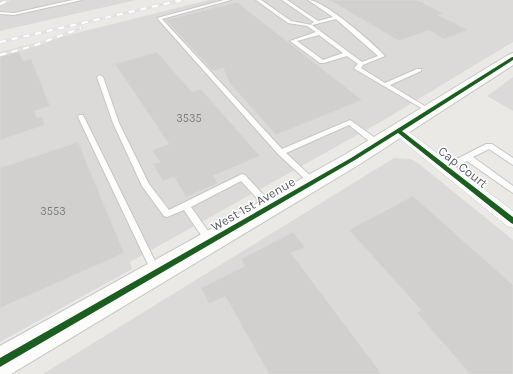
<svg xmlns="http://www.w3.org/2000/svg" width="513" height="374" font-family="Karla,sans-serif">
<style>
.industrial{fill:#dcdad8}
.building{fill:#d2d0cf;stroke:#dad8d6}
.lines{fill:none;stroke-linecap:round;stroke-linejoin:round}
.lane-casing{stroke:#c6c6c6;stroke-width:2}
.street-casing{stroke:#c6c6c6;stroke-width:1}
.secondary-casing{stroke:#c5c6c6;stroke-width:2}
.lane{fill:#fcfcfb;fill-rule:evenodd}
.street{fill:#fcfcfb;fill-rule:evenodd}
.secondary{fill:#fcfcfb;fill-rule:evenodd}
.rail-casing{stroke:#e2e2e2;stroke-width:3}
.rail{stroke:#fff;stroke-width:2;stroke-dasharray:6;stroke-linecap:butt}
.cycleway-casing{stroke:#fff;stroke-width:2}
.cycleway{fill:#1b5e20;fill-rule:evenodd}
.labels{text-anchor:middle;dominant-baseline:central;stroke-width:3;stroke-linejoin:round;paint-order:stroke}
.number-label{font-size:11px;fill:#7b7d7f}
.street-label{font-size:13px;fill:#5c6063;stroke:#fff}
</style>
<rect width="100%" height="100%" fill="#ebe9e6"/>
<g class="industrial">
<polygon points="0,0 136,0 0,31"/>
<polygon points="209,0 513,0 513,42 384,120 130,262 132,269 0,342 0,52"/>
<polygon points="513,77 513,111 487,96"/>
<polygon points="394,158 410,159 418,163 513,240 513,374 43,374"/>
</g>
<g class="building">
<polygon points="329,0 417,0 443,13 438,15 468,30 444,39 429,30 399,41"/>
<polygon points="237,2 362,100 276,135 230,84 223,68 213,71 166,20"/>
<polygon points="19,52 23,61 31,59 50,106 34,111 37,118 42,117 45,125 0,140 0,56"/>
<polygon points="157,52 192,92 201,89 260,156 213,176 218,183 186,197 174,177 163,181 153,164 160,162 152,150 169,144 115,64"/>
<polygon points="78,142 124,253 0,308 0,168"/>
<polygon points="413,196 513,285 513,374 470,374 417,313 421,310 349,230"/>
<polygon points="293,232 305,247 291,253 381,373 379,374 269,374 225,296 209,304 201,288 245,266 241,259"/>
</g>
<g class="lines">
<g class="lane-casing">
<g id="lane">
<polygon points="73,0 82,0 14,15 0,14 0,12 14,13"/>
<polygon points="224,0 231,0 162,19 282,149 350,120 381,142 382,144 381,146 375,146 349,125 286,153 317,182 313,185 310,184 278,154 157,18"/>
<path d="M256,0H261L291,21L312,25L311,24L314,22L282,0H287L318,21L333,17L308,0C324,0 373,43 385,56L363,65L361,68L385,83L417,69H421V71L390,85L433,111L430,113L428,112L355,69L354,68L358,64L347,56L324,63H320L290,41L316,32L307,26L288,23ZM336,19L378,56L362,62L312,25ZM319,35L343,53L323,60L297,41Z"/>
<polygon points="100,75 103,77 119,123 149,184 169,210 242,174 245,175 273,205 274,207 273,209 267,209 241,181 191,207 213,238 214,241 213,244 210,245 207,244 184,210 167,217 164,216 142,186 113,123 97,77"/>
<polygon points="79,115 83,115 84,117 159,269 161,272 159,275 156,276 153,275 78,117"/>
<polygon points="486,144 492,144 513,158 513,165 489,149 473,157 513,186 513,193 467,161 449,170 446,171 442,168 443,166"/>
</g>
</g>
<g class="street-casing">
<polygon id="street" points="399,126 404,128 513,211 513,228 507,226 394,134 392,131 394,128"/>
</g>
<g class="secondary-casing">
<polygon id="secondary" points="513,53 513,65 360,164 11,374 0,374 0,346 346,154 508,55"/>
</g>
<use href="#lane" class="lane"/>
<use href="#street" class="street"/>
<use href="#secondary" class="secondary"/>
<g class="rail-casing">
<g id="rail">
<polyline points="0,4 9,0"/>
<polyline points="0,42 182,0"/>
<polyline points="0,55 33,46 81,28"/>
</g>
</g>
<use href="#rail" class="rail"/>
<g class="cycleway-casing">
<polygon id="cycleway" points="512,57 513,57 513,60 402,131 513,217 513,224 511,223 398,133 355,160 0,367 0,358 351,158"/>
</g>
<use href="#cycleway" class="cycleway"/>
</g>
<g class="labels">
<g class="number-label">
<text x="189" y="118">3535</text>
<text x="53" y="211">3553</text>
</g>
<g class="street-label">
<text transform="translate(463 167) rotate(38)">Cap Court</text>
<text transform="translate(253 204) rotate(-30)">West 1st Avenue</text>
</g>
</g>
</svg>
